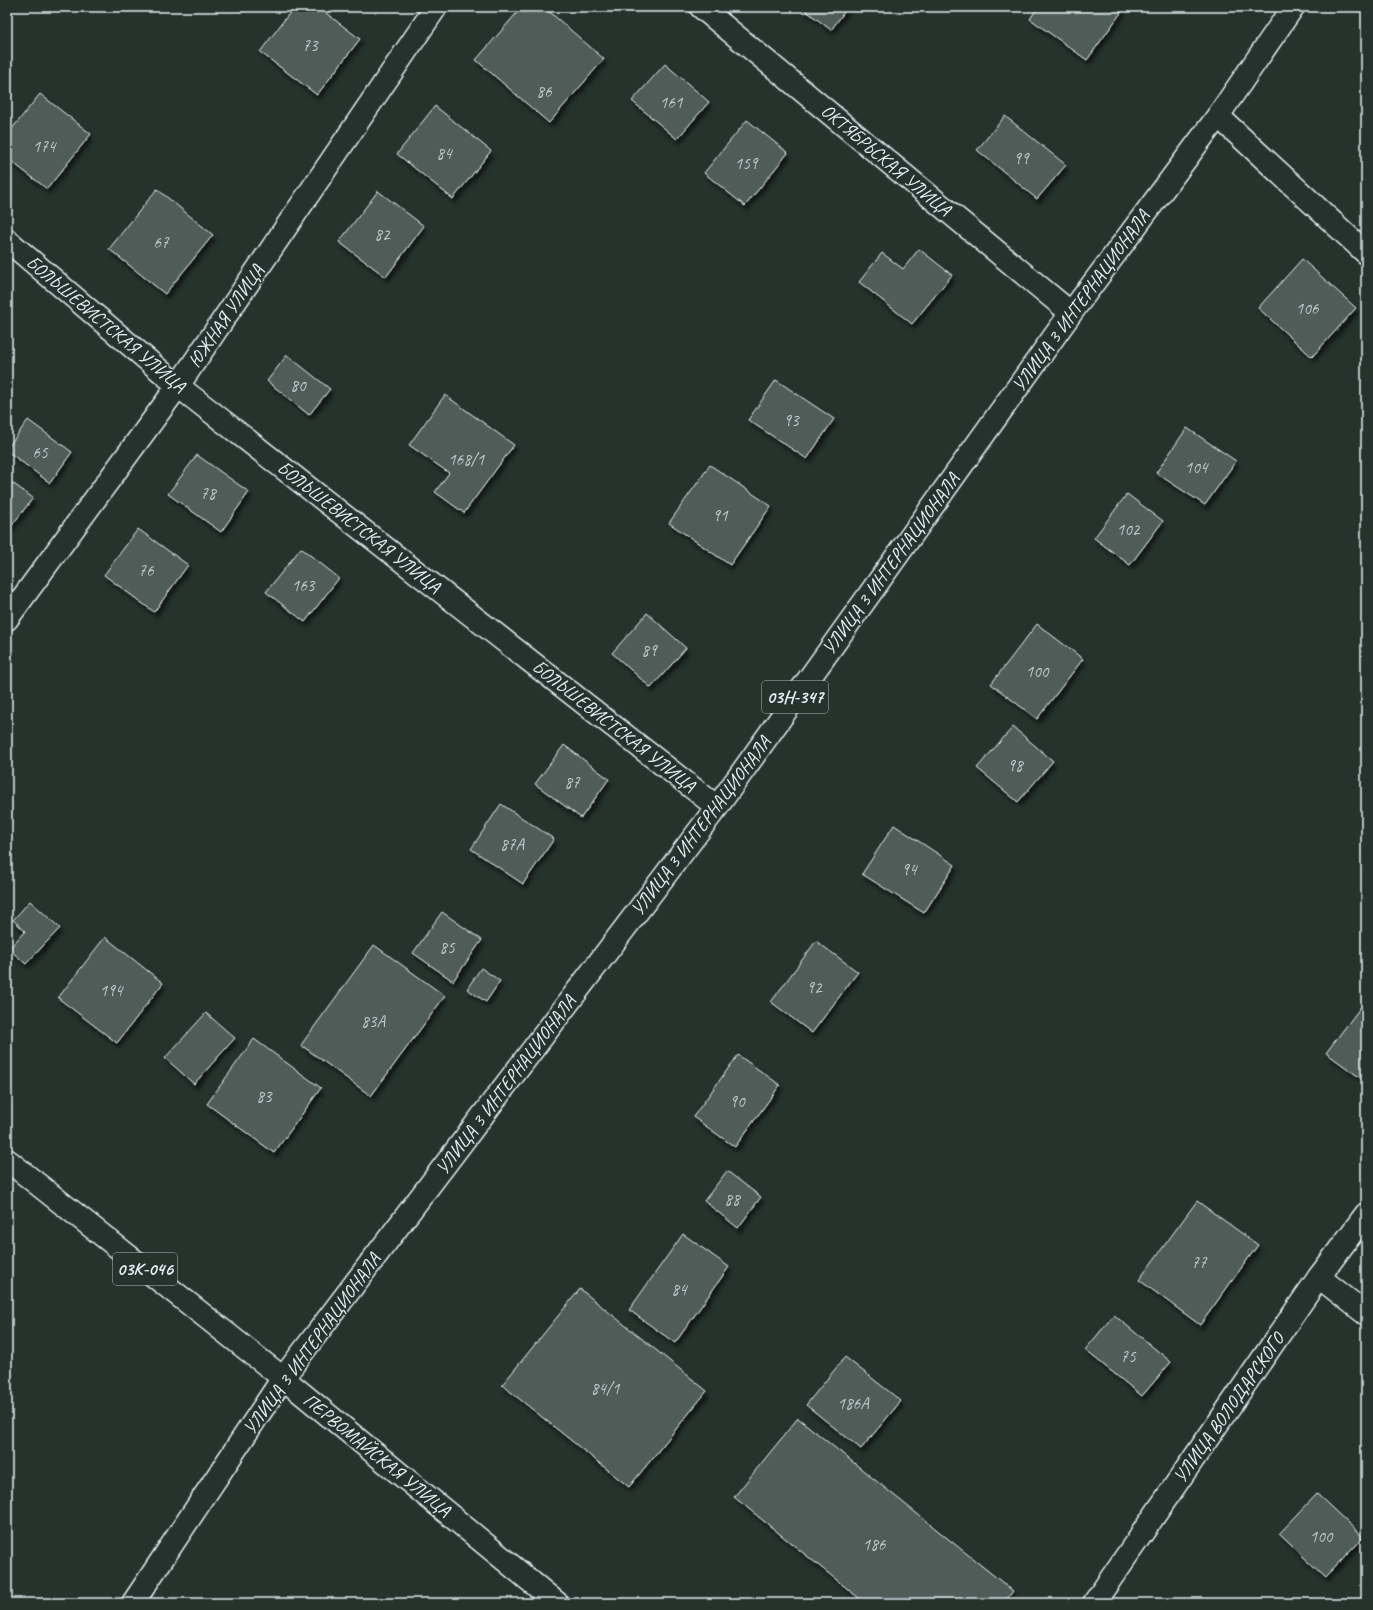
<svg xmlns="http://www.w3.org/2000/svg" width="1373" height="1610" font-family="Caveat,sans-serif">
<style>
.building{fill:#505c59;stroke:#e8f1f8;filter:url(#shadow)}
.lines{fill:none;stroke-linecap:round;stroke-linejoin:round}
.street-casing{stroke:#e8f1f8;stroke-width:25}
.secondary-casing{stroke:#e8f1f8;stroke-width:25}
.primary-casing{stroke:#e8f1f8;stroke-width:25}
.street{stroke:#26332d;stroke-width:22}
.secondary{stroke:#26332d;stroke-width:22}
.primary{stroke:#26332d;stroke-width:22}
.labels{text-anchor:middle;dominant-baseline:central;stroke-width:3;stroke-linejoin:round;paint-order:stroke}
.number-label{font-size:17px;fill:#c2ccd0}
.shield{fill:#26332d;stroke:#aeb8bb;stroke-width:1}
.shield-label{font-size:18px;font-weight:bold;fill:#e8f1f8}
.street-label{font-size:19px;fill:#e8f1f8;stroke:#26332d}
</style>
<defs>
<filter id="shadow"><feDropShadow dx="2.5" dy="4.5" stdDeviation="2" flood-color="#0009"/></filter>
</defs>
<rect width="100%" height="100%" fill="#26332d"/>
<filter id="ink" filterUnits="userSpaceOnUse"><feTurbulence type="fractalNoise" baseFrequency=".025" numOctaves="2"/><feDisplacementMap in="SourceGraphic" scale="8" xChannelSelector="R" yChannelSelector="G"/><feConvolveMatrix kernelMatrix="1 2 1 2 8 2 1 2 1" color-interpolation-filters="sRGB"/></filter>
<g filter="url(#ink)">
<g class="building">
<polygon points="294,7 318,7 360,39 317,95 260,52"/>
<polygon points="522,7 544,7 604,59 549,123 476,60"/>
<polygon points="801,7 848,7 831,30"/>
<polygon points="1038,7 1120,7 1123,10 1087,60 1030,19"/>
<polygon points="665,64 709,102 677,139 632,101"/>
<polygon points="40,94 91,134 47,189 7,158 7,135"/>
<polygon points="435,106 491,151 453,199 397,154"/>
<polygon points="1005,116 1066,165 1037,199 977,150"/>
<polygon points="747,120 788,153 745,206 704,173"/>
<polygon points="157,189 213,235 165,294 109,249"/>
<polygon points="378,191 424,226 386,277 339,242"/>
<polygon points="919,249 952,275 912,324 859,282 882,253 903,269"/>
<polygon points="1302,259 1356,308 1312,357 1258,308"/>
<polygon points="287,355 330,389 309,415 267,381"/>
<polygon points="776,380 834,419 807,459 748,420"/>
<polygon points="445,395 514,445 464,513 435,492 449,473 409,445"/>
<polygon points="28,420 72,452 50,483 7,451 7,449"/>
<polygon points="1187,428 1236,461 1205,505 1156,473"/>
<polygon points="197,455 249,492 221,532 168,494"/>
<polygon points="710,465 771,506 730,565 669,523"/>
<polygon points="7,479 33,498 7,532"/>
<polygon points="1127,494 1163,521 1130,565 1094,538"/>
<polygon points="138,529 188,565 154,612 104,575"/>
<polygon points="301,548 339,578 305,622 266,592"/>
<polygon points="647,613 686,648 651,688 612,653"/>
<polygon points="1037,624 1083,659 1037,719 991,684"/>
<polygon points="1013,727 1053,761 1018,802 977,768"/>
<polygon points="564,745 609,779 581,818 535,784"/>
<polygon points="501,804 554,839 523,884 471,849"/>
<polygon points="894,825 955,865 924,913 862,874"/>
<polygon points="30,901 60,928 26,964 9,949 25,931 13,920"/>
<polygon points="442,912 482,940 453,981 413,953"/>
<polygon points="105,937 163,983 117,1043 58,998"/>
<polygon points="816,941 858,972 812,1033 771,1002"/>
<polygon points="374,945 445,996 371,1096 301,1045"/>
<polygon points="481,968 500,981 486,1002 467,989"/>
<polygon points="1363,1004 1366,1006 1366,1082 1326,1053"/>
<polygon points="206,1013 235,1038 194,1084 165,1058"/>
<polygon points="254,1039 321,1088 274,1153 207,1104"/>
<polygon points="738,1055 780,1085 735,1147 693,1117"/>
<polygon points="727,1171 761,1197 738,1228 704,1201"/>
<polygon points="1197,1201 1258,1245 1200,1325 1139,1280"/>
<polygon points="683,1234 729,1267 675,1343 629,1310"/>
<polygon points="580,1289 707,1391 629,1487 502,1385"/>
<polygon points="1114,1315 1171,1362 1142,1396 1085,1350"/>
<polygon points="845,1357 901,1401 861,1449 806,1405"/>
<polygon points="798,1418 1013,1591 1004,1603 865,1603 734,1497"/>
<polygon points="1317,1494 1363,1537 1325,1577 1279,1534"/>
</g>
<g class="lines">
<g class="street-casing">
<g id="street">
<polyline points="701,7 1071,313"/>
<polyline points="1218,116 1366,253"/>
<polyline points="7,240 178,386 717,807"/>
<polyline points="7,619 178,386 436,7"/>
<polyline points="1319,1277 1366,1314"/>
<polyline points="1094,1603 1319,1277 1366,1214"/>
</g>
</g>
<g class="secondary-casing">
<polyline id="secondary" points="133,1603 283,1378 557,1603"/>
</g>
<g class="primary-casing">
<polyline id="primary" points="7,1160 283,1378 717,807 1071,313 1218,116 1293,7"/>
</g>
<use href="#street" class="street"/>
<use href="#secondary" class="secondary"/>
<use href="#primary" class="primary"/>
</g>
</g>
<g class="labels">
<g class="number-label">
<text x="310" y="45">73</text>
<text x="544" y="91">86</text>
<text x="671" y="102">161</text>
<text x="44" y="146">174</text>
<text x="444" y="153">84</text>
<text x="1021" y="158">99</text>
<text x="746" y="163">159</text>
<text x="382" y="234">82</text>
<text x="161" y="242">67</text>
<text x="1307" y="308">106</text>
<text x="298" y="385">80</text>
<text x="791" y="420">93</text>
<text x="40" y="452">65</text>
<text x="466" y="459">168/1</text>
<text x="1196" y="467">104</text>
<text x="208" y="493">78</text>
<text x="720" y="515">91</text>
<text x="1128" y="529">102</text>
<text x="146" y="570">76</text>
<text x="303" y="585">163</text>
<text x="649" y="650">89</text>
<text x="1037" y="671">100</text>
<text x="1015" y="765">98</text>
<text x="572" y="782">87</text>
<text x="512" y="844">87А</text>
<text x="909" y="869">94</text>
<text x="447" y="947">85</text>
<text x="814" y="987">92</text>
<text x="111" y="990">194</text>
<text x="373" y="1021">83А</text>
<text x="264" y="1096">83</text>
<text x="737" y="1101">90</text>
<text x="732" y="1199">88</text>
<text x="1199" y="1262">77</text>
<text x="679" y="1289">84</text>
<text x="1128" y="1356">75</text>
<text x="605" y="1388">84/1</text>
<text x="853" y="1403">186А</text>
<text x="1321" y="1536">100</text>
<text x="874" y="1544">186</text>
</g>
<g class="shield">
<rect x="762" y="681" width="66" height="32" rx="3"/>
<rect x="113" y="1253" width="64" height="32" rx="3"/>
</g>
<g class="shield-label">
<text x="795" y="697">03Н-347</text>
<text x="145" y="1269">03К-046</text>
</g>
<g class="street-label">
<text transform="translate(886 160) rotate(40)">ОКТЯБРЬСКАЯ УЛИЦА</text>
<text transform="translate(1081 301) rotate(-54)">УЛИЦА 3 ИНТЕРНАЦИОНАЛА</text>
<text transform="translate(226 316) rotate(-56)">ЮЖНАЯ УЛИЦА</text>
<text transform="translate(106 324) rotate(40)">БОЛЬШЕВИСТСКАЯ УЛИЦА</text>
<text transform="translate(359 527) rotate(38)">БОЛЬШЕВИСТСКАЯ УЛИЦА</text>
<text transform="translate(891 564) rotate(-54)">УЛИЦА 3 ИНТЕРНАЦИОНАЛА</text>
<text transform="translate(614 726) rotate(38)">БОЛЬШЕВИСТСКАЯ УЛИЦА</text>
<text transform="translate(701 826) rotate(-53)">УЛИЦА 3 ИНТЕРНАЦИОНАЛА</text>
<text transform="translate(506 1085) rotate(-53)">УЛИЦА 3 ИНТЕРНАЦИОНАЛА</text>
<text transform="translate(312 1344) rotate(-54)">УЛИЦА 3 ИНТЕРНАЦИОНАЛА</text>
<text transform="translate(1229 1408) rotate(-55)">УЛИЦА ВОЛОДАРСКОГО</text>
<text transform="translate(377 1455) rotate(39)">ПЕРВОМАЙСКАЯ УЛИЦА</text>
</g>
</g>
<rect width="1373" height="1610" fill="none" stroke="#26332d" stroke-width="24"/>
<rect x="12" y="12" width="1349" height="1586" fill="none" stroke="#e8f1f8" stroke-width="1.5" filter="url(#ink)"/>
</svg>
